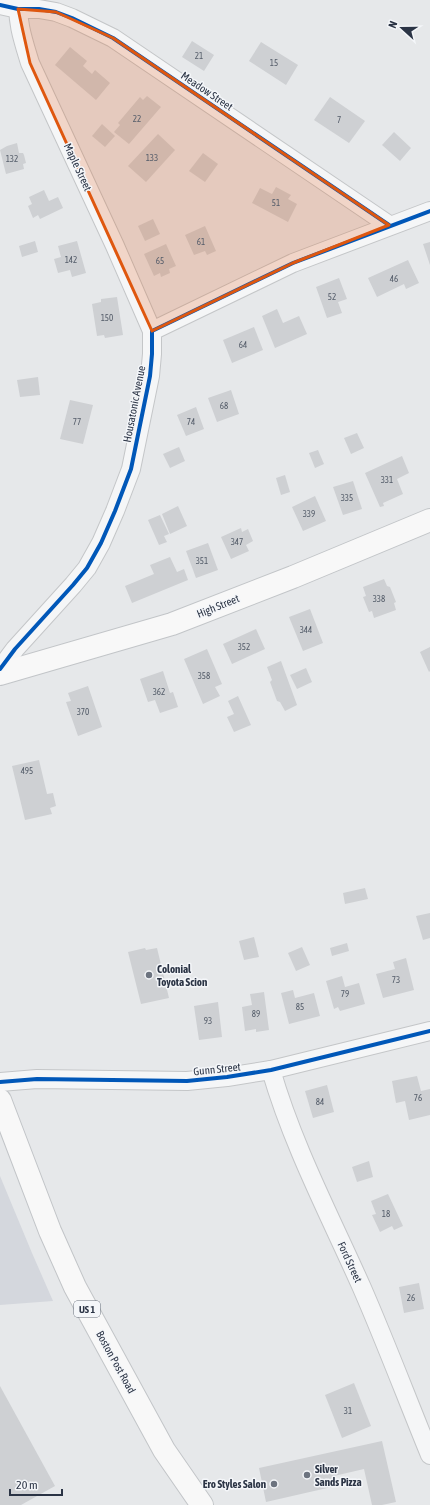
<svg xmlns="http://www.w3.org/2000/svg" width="430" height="1505" font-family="'Asap Condensed',sans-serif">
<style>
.built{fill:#d4d7dd}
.building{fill:#ced0d3}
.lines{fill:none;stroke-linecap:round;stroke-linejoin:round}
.minor-casing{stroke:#c4c6c8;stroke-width:20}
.major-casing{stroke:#c2c5c8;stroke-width:24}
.minor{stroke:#f5f6f7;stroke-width:18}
.major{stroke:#f8f8f8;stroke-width:22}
.cycleway-casing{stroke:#f4f6f9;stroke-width:6}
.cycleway{stroke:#0057b8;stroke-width:4}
.marked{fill:#df570f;fill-opacity:0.2;stroke:#df570f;stroke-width:3;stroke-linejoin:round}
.poi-dot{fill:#6c737f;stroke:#f4f6f9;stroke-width:1.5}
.labels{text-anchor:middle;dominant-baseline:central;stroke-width:3;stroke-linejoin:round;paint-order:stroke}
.number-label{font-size:9px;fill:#545c69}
.shield{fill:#f4f6f9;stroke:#676e7b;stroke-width:1}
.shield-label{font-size:10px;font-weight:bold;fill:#2b3445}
.street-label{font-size:11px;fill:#2b3445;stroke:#f4f6f9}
.poi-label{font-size:11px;font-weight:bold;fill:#2b3445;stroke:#f4f6f9;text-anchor:start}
</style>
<rect width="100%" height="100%" fill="#e6e8ea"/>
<polygon class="built" points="0,1176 32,1253 53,1301 0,1305"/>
<g class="building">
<polygon points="192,41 214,55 204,71 182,57"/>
<polygon points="261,42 298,65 286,85 249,61"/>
<polygon points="70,47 87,61 83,66 92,74 95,70 110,83 96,100 55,65"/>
<polygon points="147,96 161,107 129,144 114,132 120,125 118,123 140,97 143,100"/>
<polygon points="330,97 365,121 349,143 314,120"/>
<polygon points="102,124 115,136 105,147 92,136"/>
<polygon points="394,132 411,148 400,161 382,145"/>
<polygon points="158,134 175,150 146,182 128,166"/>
<polygon points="17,143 19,153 23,153 24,155 26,163 23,164 24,169 6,174 0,150 7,146"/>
<polygon points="203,153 218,164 205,182 189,171"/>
<polygon points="276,187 291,195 288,199 297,204 288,222 252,203 260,188 272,194"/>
<polygon points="44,190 49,201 58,197 63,208 40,219 38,215 33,218 28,206 32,204 29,197"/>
<polygon points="153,219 160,234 145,241 138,226"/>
<polygon points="205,226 216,251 207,255 205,251 194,255 185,235"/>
<polygon points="35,241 38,252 22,257 19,246"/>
<polygon points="77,241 86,273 72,277 70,270 58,273 54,259 61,257 58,246"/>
<polygon points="430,242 430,265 423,244"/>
<polygon points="166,244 176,266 169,269 170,273 161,277 160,273 154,276 144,254"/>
<polygon points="408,260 419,283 406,289 404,284 377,297 368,278"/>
<polygon points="339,278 347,299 338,302 342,313 327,318 316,287"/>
<polygon points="117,297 123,335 105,338 104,335 97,336 92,304 101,302 101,299"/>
<polygon points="277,309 283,323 299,316 307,334 275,348 262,316"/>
<polygon points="254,327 263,350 232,363 223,340"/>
<polygon points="38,377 40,395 20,397 17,380"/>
<polygon points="231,390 239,414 217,422 208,398"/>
<polygon points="70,400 93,405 83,444 60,439"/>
<polygon points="196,407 204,429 186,436 177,415"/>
<polygon points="357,433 364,448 351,454 344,438"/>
<polygon points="179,447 185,461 170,468 163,454"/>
<polygon points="318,450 324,464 315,468 309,453"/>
<polygon points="402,456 409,473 397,479 403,494 383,503 384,506 380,507 365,473"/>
<polygon points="285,475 290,492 281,495 276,478"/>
<polygon points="353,481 362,509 343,515 333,487"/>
<polygon points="315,496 326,521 303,531 292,507"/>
<polygon points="178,506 187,526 170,534 162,514"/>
<polygon points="160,515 169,534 164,536 167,542 159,545 148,520"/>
<polygon points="241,528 242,532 248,529 253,541 246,545 249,551 231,559 221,537"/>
<polygon points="208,543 218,570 196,578 186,551"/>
<polygon points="170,557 177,572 184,569 188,580 132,603 125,586 154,574 150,565"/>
<polygon points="384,579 387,586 390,587 396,602 394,603 396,610 374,618 372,611 369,612 363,597 366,596 363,587"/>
<polygon points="310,609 323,643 303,651 289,617"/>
<polygon points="256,629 265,649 232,664 223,644"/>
<polygon points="430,647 430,671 429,672 420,652"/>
<polygon points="207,649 222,684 215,687 220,696 203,704 184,659"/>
<polygon points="281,661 297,705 285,711 280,702 277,701 270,682 272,680 267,667"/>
<polygon points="306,668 312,682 297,689 290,675"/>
<polygon points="163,671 170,693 173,692 178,707 160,713 155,700 148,702 140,679"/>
<polygon points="88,686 102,727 78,736 66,702 71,701 68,693"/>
<polygon points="238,696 251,725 234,732 227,717 234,714 228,701"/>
<polygon points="39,760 47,794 53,793 56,806 50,808 52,814 25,820 12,766"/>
<polygon points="365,888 368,899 345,904 343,893"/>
<polygon points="430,913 430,938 423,940 416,916"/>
<polygon points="254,937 259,957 244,960 239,941"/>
<polygon points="347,943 349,951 332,956 330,948"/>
<polygon points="302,947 310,965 296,971 288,953"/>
<polygon points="145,948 146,950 157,948 169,998 141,1004 128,952"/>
<polygon points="406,958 414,990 383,998 376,974 395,969 393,962"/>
<polygon points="342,976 345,987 359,983 365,1004 340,1011 338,1007 334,1009 326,981"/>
<polygon points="293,990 295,998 314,993 320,1016 289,1024 281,993"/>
<polygon points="264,992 269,1030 256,1032 256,1029 245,1031 242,1007 252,1005 250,994"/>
<polygon points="218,1002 222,1037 199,1040 194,1006"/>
<polygon points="417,1076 421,1091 430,1089 430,1115 409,1120 405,1101 396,1103 392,1081"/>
<polygon points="327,1085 334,1112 313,1118 305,1091"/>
<polygon points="369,1161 373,1177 357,1182 352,1167"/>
<polygon points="388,1194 403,1226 394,1230 392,1226 380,1232 372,1215 376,1214 371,1201"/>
<polygon points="419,1283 424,1309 404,1313 399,1287"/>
<polygon points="354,1383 371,1426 342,1438 325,1395"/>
<polygon points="0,1386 55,1486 21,1505 0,1505"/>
<polygon points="382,1441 396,1502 382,1505 372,1505 364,1469 334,1476 336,1486 266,1502 259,1468"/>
</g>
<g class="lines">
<g class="minor-casing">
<g id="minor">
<path d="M19,0C16,21 24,43 30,63L115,246L152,331"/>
<polyline points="0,5 18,9 39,9 56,12 72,18 113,38 389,225"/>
<polyline points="0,669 15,649 73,585 87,568 101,543 115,511 131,469 150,376 152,354 152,331 293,263 430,211"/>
<path d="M271,1070C293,1146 330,1216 362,1288C386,1343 407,1399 430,1455"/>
<polyline points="0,1082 37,1079 187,1081 227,1077 271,1070 430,1031"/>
</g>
</g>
<g class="major-casing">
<g id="major">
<polyline points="0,674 172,624 293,577 430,520"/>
<polyline points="0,1100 50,1231 75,1287 164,1450 202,1505"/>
</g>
</g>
<use href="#minor" class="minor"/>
<use href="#major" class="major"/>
<g class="cycleway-casing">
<g id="cycleway">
<polyline points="0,5 18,9 39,9 56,12 72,18 113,38 389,225"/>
<polyline points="0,669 15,649 73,585 87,568 101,543 115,511 131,469 150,376 152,354 152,331 293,263 430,211"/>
<polyline points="0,1082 37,1079 187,1081 227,1077 271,1070 430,1031"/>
</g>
</g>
<use href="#cycleway" class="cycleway"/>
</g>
<path class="marked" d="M18,9L56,12L113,38L389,225L293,263L152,331L30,63Z"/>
<g class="poi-dot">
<circle cx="149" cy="975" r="4"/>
<circle cx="307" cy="1475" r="4"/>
<circle cx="274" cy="1484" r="4"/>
</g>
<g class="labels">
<g class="number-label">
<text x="199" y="56">21</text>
<text x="274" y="63">15</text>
<text x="137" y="119">22</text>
<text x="339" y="120">7</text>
<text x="152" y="158">133</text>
<text x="12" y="159">132</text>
<text x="276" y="203">51</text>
<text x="201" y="242">61</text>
<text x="71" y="260">142</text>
<text x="160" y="261">65</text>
<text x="394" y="279">46</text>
<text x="332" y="297">52</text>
<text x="107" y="318">150</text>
<text x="243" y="345">64</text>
<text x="224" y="406">68</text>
<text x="77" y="422">77</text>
<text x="191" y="422">74</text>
<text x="387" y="480">331</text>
<text x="347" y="498">335</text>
<text x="309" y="514">339</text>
<text x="237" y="542">347</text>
<text x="202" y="561">351</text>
<text x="379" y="599">338</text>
<text x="306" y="630">344</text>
<text x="244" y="647">352</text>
<text x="204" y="676">358</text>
<text x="159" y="692">362</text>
<text x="83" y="712">370</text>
<text x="27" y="771">495</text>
<text x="396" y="980">73</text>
<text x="345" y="994">79</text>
<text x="300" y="1007">85</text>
<text x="256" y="1014">89</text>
<text x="208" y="1021">93</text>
<text x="418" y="1098">76</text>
<text x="320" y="1102">84</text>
<text x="386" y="1214">18</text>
<text x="411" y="1298">26</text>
<text x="348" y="1411">31</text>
</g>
<rect class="shield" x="74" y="1301" width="26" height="16" rx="3"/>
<g class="shield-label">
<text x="87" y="1309">US 1</text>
</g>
<g class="street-label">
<text transform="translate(207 91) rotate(34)">Meadow Street</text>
<text transform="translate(78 167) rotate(65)">Maple Street</text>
<text transform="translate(134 404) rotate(-79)">Housatonic Avenue</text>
<text transform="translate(218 606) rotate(-22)">High Street</text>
<text transform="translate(217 1069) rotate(-6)">Gunn Street</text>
<text transform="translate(350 1262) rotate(65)">Ford Street</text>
<text transform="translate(116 1362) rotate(61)">Boston Post Road</text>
</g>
<g class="poi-label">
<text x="157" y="969">Colonial<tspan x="157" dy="13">Toyota Scion</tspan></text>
<text x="315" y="1469">Silver<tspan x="315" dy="13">Sands Pizza</tspan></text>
<text x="266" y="1484" text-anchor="end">Ero Styles Salon</text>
</g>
</g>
<g transform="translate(402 28) rotate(291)" stroke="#f4f6f9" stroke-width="3" paint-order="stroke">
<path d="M0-3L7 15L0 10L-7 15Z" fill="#2b3445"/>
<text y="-6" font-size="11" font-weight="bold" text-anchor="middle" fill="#2b3445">N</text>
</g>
<path d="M10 1489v6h52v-6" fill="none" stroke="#2b3445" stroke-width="2"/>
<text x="16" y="1489" font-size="12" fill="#2b3445" stroke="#f4f6f9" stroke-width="3" paint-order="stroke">20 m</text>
</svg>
